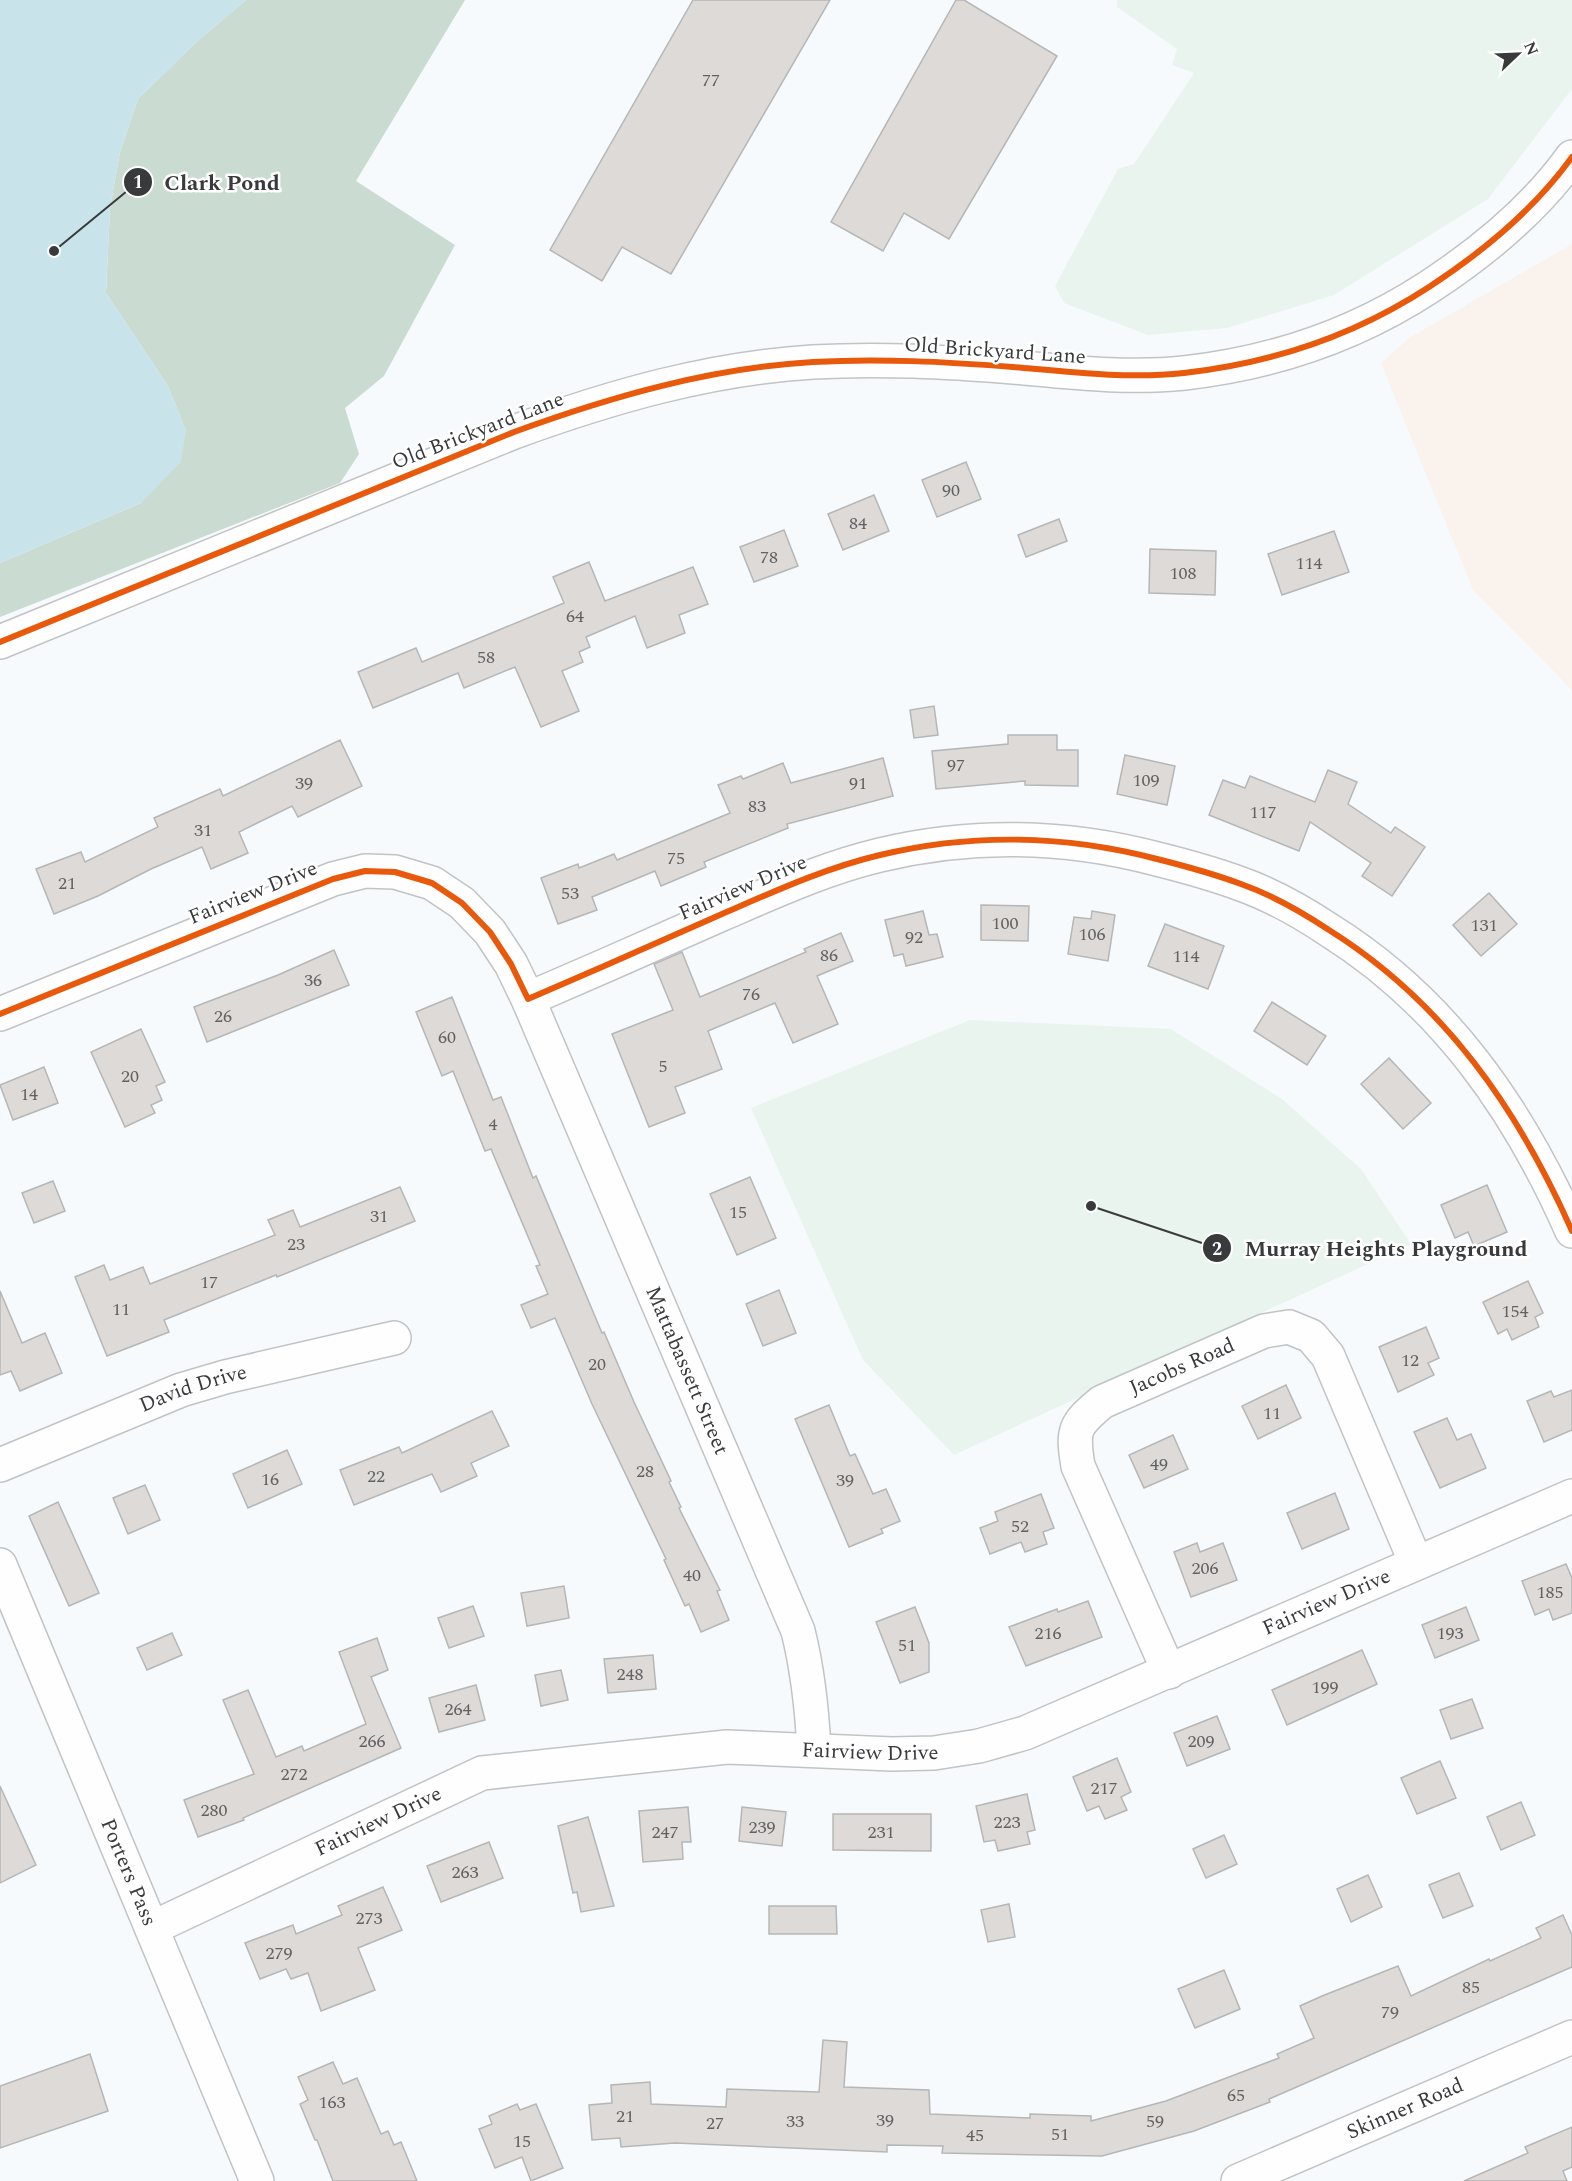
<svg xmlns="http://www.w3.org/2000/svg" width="1572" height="2181" font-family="Spectral,serif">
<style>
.industrial{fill:#faf2ed}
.green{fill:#e9f4ee}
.forest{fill:#cadbd1}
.water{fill:#c8e3ea}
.building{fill:#dedad8;stroke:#b5b6b6;stroke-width:1.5}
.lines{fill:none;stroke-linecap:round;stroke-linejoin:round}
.minor-casing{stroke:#c1c3c4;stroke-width:36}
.tertiary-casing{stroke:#c1c3c4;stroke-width:36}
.minor{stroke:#fefeff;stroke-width:33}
.tertiary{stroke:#fefeff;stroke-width:33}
.cycleway-casing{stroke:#fff;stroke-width:10}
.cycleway{stroke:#e8590c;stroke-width:6}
.labels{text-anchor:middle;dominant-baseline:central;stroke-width:5;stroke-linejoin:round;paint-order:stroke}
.number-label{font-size:18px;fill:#626263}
.street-label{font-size:21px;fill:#393a3c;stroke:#fff}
.leader{fill:none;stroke:#393a3c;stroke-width:2}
.callout-dot{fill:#393a3c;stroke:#fff;stroke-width:2}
.mark-label{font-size:18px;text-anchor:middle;font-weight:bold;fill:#fff}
.callout-label{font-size:22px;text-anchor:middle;font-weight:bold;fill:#393a3c;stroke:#fff;stroke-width:5;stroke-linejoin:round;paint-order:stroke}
</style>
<rect width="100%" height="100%" fill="#f7fafc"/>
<polygon class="industrial" points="1572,244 1572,690 1473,590 1381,363 1409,338"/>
<g class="green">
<polygon points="1117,0 1572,0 1572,89 1488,199 1334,295 1227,328 1148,335 1064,303 1055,286 1118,169 1134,164 1194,73 1172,65 1177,49 1117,7"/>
<polygon points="970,1020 1171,1029 1282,1099 1361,1169 1411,1244 954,1455 863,1360 751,1108"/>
</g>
<polygon class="forest" points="246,0 465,0 356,181 455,245 384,376 345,408 359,454 340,483 0,617 0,563 141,503 186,431 168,386 106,293 110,208 120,152 138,99 193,45"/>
<polygon class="water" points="0,0 246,0 193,45 138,99 120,152 110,208 106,293 168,386 186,431 181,462 141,503 0,563"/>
<g class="building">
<polygon points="693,0 830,0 671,274 622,247 602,281 550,250"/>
<polygon points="956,0 964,0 1057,56 949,239 904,213 883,251 831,222"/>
<polygon points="966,462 981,499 937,517 922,480"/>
<polygon points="874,495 889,531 843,550 828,514"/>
<polygon points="1059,519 1067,541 1026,557 1018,535"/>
<polygon points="784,530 798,566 754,582 740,547"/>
<polygon points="1334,531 1349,572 1282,595 1268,554"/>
<polygon points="1150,549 1216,551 1215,595 1149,593"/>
<polygon points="589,562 605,601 693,567 708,604 679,615 685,633 647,648 635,616 586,637 590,647 579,652 583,662 562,671 579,711 541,727 515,667 464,688 458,673 373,708 358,672 416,648 422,662 564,603 553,577"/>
<polygon points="934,706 938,735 914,738 910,710"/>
<polygon points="1008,735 1057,735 1057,750 1078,750 1078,786 1025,785 1025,781 936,789 932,751 1008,744"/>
<polygon points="340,740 362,786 298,817 292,806 239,832 248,853 211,869 202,847 151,869 98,896 54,914 36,869 81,852 85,862 158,827 154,818 220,789 223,796"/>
<polygon points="1125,755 1175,766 1167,805 1117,794"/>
<polygon points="883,758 893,796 787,824 788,828 704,862 706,867 661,886 655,871 592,897 597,910 558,924 541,878 578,864 579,868 614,854 617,860 730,813 718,785 741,776 743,779 783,763 791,783"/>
<polygon points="1328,770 1357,782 1348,804 1391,833 1395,827 1425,847 1392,896 1362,876 1371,863 1310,822 1299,851 1209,815 1223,780 1245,788 1250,776 1315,802"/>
<polygon points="1489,893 1517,924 1481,956 1453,925"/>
<polygon points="981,905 1029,906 1028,941 981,940"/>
<polygon points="923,911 929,935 937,934 943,957 906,966 903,954 894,956 885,920"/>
<polygon points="1092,911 1115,915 1108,961 1068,954 1074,917 1091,919"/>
<polygon points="1165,924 1224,946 1208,989 1148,966"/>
<polygon points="841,933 853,961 817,976 838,1024 793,1043 775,1003 708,1031 722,1069 675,1087 685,1113 649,1127 612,1034 673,1010 654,964 682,952 700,997 806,952 804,949"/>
<polygon points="334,950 349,985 207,1042 194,1007 278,975"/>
<polygon points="452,997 493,1100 501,1097 533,1178 536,1176 602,1333 604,1332 634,1402 671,1481 669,1482 681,1507 679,1508 720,1590 717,1591 729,1620 701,1632 689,1604 685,1606 664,1560 666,1559 592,1404 555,1318 531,1328 521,1305 548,1294 536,1266 540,1265 491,1149 485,1151 453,1071 442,1076 416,1012"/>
<polygon points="1272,1002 1326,1036 1307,1065 1254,1031"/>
<polygon points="141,1029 165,1082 156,1086 162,1100 151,1105 155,1113 125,1127 91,1052"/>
<polygon points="1389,1058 1431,1103 1403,1129 1361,1084"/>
<polygon points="44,1067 58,1103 13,1120 0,1085"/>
<polygon points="750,1177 776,1238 737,1255 710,1194"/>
<polygon points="53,1181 65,1211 34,1223 22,1193"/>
<polygon points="1487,1185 1507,1232 1474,1246 1468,1232 1455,1238 1441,1205"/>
<polygon points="400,1187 415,1221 277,1277 276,1275 164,1320 169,1332 107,1356 75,1277 104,1265 110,1280 143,1267 150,1284 275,1235 268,1220 293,1210 300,1227"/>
<polygon points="1528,1281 1543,1313 1535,1317 1539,1327 1512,1340 1507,1329 1498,1334 1483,1302"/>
<polygon points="779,1290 796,1333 763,1346 746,1304"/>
<polygon points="0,1291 22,1343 45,1333 62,1373 20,1391 11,1371 0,1375"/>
<polygon points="1426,1327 1439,1358 1428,1363 1434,1375 1398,1392 1379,1347"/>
<polygon points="1286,1385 1301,1418 1258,1439 1242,1406"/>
<polygon points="1572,1390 1572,1430 1544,1442 1527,1401 1551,1391 1554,1397"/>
<polygon points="829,1405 850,1456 855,1454 873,1494 886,1489 900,1521 881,1529 883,1533 849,1547 795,1419"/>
<polygon points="492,1411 509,1446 471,1463 477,1476 441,1492 432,1474 354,1505 340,1470 399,1447 402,1453"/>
<polygon points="1447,1418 1457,1440 1471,1434 1486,1468 1440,1488 1414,1432"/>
<polygon points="1173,1435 1188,1469 1144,1488 1129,1455"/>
<polygon points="287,1450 302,1484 248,1508 233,1474"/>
<polygon points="145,1485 160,1520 128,1534 113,1498"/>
<polygon points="1335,1493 1349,1529 1302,1549 1287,1513"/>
<polygon points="1041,1494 1054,1528 1043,1532 1047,1544 1025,1552 1021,1542 990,1554 980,1528 998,1521 995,1512"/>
<polygon points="58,1502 99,1593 69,1606 29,1516"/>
<polygon points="1197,1543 1200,1552 1223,1543 1237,1580 1191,1597 1174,1552"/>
<polygon points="1566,1564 1572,1578 1572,1613 1553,1620 1549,1609 1535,1615 1522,1581"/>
<polygon points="564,1586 569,1618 527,1626 521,1593"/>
<polygon points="1088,1601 1102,1637 1026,1666 1009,1627 1057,1609 1058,1612"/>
<polygon points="473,1606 484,1636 449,1648 438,1618"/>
<polygon points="915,1607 929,1643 929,1672 900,1683 876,1622"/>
<polygon points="1466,1607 1479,1640 1435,1658 1422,1625"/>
<polygon points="172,1633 182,1655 147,1670 137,1648"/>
<polygon points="377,1638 388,1670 371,1677 401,1748 243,1818 244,1820 198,1837 184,1800 254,1774 223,1700 248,1690 276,1757 302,1746 304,1751 366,1724 339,1652"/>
<polygon points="1362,1650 1377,1684 1287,1725 1272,1690"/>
<polygon points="653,1655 656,1689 608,1693 604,1659"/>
<polygon points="561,1670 568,1700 541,1706 535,1675"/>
<polygon points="476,1685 485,1720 439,1732 429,1698"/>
<polygon points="1472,1699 1483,1728 1451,1739 1440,1710"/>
<polygon points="1217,1716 1230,1749 1187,1766 1174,1733"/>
<polygon points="1117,1758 1131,1792 1121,1797 1127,1810 1105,1819 1099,1806 1087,1811 1073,1777"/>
<polygon points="1440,1761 1456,1798 1417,1814 1401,1778"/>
<polygon points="0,1786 36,1865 0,1883"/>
<polygon points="1027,1794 1035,1830 1027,1832 1030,1844 998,1851 995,1840 984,1842 976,1806"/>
<polygon points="1521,1802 1535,1835 1501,1850 1487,1817"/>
<polygon points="688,1807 691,1842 682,1842 683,1859 643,1862 639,1811"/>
<polygon points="742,1807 786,1812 782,1846 739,1841"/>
<polygon points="833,1814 931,1814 931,1851 833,1850"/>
<polygon points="588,1817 614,1906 581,1912 577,1892 573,1893 558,1826"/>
<polygon points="1224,1835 1237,1864 1206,1878 1193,1849"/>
<polygon points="489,1842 503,1878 441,1902 427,1866"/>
<polygon points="1459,1873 1473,1906 1443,1918 1429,1885"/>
<polygon points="1368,1875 1382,1907 1351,1922 1337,1889"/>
<polygon points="383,1887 402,1930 358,1948 375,1990 321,2011 308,1973 291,1979 286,1969 260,1979 245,1943 293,1925 296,1934 342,1915 338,1906"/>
<polygon points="1009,1904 1015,1937 988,1942 981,1910"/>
<polygon points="769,1906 836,1906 837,1934 769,1934"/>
<polygon points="1563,1915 1572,1935 1572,1967 1269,2099 1270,2102 1194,2131 1102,2156 942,2153 943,2146 887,2145 887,2152 675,2143 621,2147 620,2138 592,2140 589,2105 612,2103 611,2085 650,2082 651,2104 726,2107 727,2089 819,2092 823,2040 847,2042 844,2087 929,2090 930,2114 1030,2118 1030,2114 1091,2116 1091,2121 1166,2101 1279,2058 1277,2054 1314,2038 1300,2006 1322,1996 1398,1966 1411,1996 1489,1959 1490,1961 1541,1938 1536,1928"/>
<polygon points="1224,1970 1240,2009 1195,2028 1178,1989"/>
<polygon points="90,2054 108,2111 0,2148 0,2086"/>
<polygon points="333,2062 343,2084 357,2078 381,2134 388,2131 394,2145 401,2142 417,2181 333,2181 317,2140 315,2140 300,2104 308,2100 298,2077"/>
<polygon points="517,2104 520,2110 536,2104 563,2168 531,2181 522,2157 495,2168 479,2129 492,2124 489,2116"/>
<polygon points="1572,2127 1572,2167 1563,2171 1567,2181 1464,2181 1528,2153 1525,2147"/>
</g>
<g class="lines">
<g class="minor-casing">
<g id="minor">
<path d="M0,642L514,432C610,397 710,368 813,362C880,358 947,362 1013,367C1069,372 1128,379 1184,373C1274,363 1354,336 1429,287C1484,251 1534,210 1572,157"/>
<path id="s1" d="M528,999L798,1631C808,1671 812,1709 814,1750"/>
<path d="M0,1014L333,879L365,871L395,872L432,883L462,903L490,932L511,964L528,999C593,971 657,943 722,914C773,892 825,868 880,855C971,833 1066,835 1157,859C1185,866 1214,874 1241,884C1272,895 1302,912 1329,930C1444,1002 1518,1109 1572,1231"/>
<path id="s2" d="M0,1465L181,1390L225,1377L394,1338"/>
<path id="s3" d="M1169,1672L1078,1466C1072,1430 1074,1425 1102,1402L1264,1331L1289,1327L1311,1336L1328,1356L1416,1563"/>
<path id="s4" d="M152,1928L482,1773L727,1747L892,1754L934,1753L979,1746L1025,1733L1572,1496"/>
<path id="s5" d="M1238,2181L1572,2037"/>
</g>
</g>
<g class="tertiary-casing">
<g id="tertiary">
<path id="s6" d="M0,1565L257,2181"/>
</g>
</g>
<use href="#minor" class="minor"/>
<use href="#tertiary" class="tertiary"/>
<g class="cycleway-casing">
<g id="cycleway">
<path d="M0,642L514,432C610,397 710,368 813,362C880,358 947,362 1013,367C1069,372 1128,379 1184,373C1274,363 1354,336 1429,287C1484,251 1534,210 1572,157"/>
<path d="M0,1014L333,879L365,871L395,872L432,883L462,903L490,932L511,964L528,999C593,971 657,943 722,914C773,892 825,868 880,855C971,833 1066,835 1157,859C1185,866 1214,874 1241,884C1272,895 1302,912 1329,930C1444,1002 1518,1109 1572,1231"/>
</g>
</g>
<use href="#cycleway" class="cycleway"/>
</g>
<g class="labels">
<g class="number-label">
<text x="711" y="80">77</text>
<text x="951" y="490">90</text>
<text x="858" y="523">84</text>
<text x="769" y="557">78</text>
<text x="1309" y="563">114</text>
<text x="1183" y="573">108</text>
<text x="575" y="616">64</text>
<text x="486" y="657">58</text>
<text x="956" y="765">97</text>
<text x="1146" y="780">109</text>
<text x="304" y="783">39</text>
<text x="858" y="783">91</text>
<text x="757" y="806">83</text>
<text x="1263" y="812">117</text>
<text x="203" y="830">31</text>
<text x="676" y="858">75</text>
<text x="67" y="883">21</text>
<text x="570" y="893">53</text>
<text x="1005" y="923">100</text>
<text x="1484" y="925">131</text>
<text x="1092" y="934">106</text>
<text x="914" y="937">92</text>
<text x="829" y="955">86</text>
<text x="1186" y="956">114</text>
<text x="313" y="980">36</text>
<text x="751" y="994">76</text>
<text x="223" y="1016">26</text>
<text x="447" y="1037">60</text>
<text x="663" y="1066">5</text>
<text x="130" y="1076">20</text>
<text x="29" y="1094">14</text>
<text x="493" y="1124">4</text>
<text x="738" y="1212">15</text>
<text x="379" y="1216">31</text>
<text x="296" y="1244">23</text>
<text x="209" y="1282">17</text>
<text x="121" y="1309">11</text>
<text x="1515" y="1311">154</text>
<text x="1410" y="1360">12</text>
<text x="597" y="1364">20</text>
<text x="1272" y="1413">11</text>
<text x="1159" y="1464">49</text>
<text x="645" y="1471">28</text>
<text x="376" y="1476">22</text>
<text x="270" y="1479">16</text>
<text x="845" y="1480">39</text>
<text x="1020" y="1526">52</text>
<text x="1205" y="1568">206</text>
<text x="692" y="1575">40</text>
<text x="1550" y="1592">185</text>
<text x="1048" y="1633">216</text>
<text x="1450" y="1633">193</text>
<text x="907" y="1645">51</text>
<text x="630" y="1674">248</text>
<text x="1325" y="1687">199</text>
<text x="458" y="1709">264</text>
<text x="372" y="1741">266</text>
<text x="1201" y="1741">209</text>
<text x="294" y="1774">272</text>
<text x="1104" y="1788">217</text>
<text x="214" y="1810">280</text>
<text x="1007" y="1822">223</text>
<text x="762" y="1827">239</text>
<text x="665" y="1832">247</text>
<text x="881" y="1832">231</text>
<text x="465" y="1872">263</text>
<text x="369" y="1918">273</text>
<text x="279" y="1953">279</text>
<text x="1471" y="1987">85</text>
<text x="1390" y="2012">79</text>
<text x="1236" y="2095">65</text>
<text x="332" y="2102">163</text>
<text x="625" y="2116">21</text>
<text x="885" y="2120">39</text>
<text x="795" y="2121">33</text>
<text x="1155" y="2121">59</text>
<text x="715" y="2123">27</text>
<text x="1060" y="2134">51</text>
<text x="975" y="2135">45</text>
<text x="522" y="2141">15</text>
</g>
<g class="street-label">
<text transform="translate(995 351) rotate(4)">Old Brickyard Lane</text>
<text transform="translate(478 431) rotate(-21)">Old Brickyard Lane</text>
<text transform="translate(743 888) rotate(-23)">Fairview Drive</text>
<text transform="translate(253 893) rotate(-22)">Fairview Drive</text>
<text stroke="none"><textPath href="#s3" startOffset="387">Jacobs Road</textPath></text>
<text stroke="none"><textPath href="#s1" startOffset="404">Mattabassett Street</textPath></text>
<text stroke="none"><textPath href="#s2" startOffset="208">David Drive</textPath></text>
<text stroke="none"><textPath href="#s4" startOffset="1240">Fairview Drive</textPath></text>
<text stroke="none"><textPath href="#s4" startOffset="754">Fairview Drive</textPath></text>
<text stroke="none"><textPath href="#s4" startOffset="250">Fairview Drive</textPath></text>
<text stroke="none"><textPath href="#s6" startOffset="333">Porters Pass</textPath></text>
<text stroke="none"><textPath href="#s5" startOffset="182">Skinner Road</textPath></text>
</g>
</g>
<path class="leader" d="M54 251L138 182M1091 1206L1217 1248"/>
<g class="callout-dot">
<circle cx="54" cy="251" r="6"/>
<circle cx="1091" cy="1206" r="6"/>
<circle cx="138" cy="182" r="15"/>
<circle cx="1217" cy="1248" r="15"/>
</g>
<g class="mark-label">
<text x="138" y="188">1</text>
<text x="1217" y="1255">2</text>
</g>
<g class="callout-label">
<text x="222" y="190">Clark Pond</text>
<text x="1386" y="1256">Murray Heights Playground</text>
</g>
<g transform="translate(1518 54) rotate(67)" stroke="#ffffff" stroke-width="4.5" paint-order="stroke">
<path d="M0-4.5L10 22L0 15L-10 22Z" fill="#393a3c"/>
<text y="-9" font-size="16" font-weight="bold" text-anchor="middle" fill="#393a3c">N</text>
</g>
</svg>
